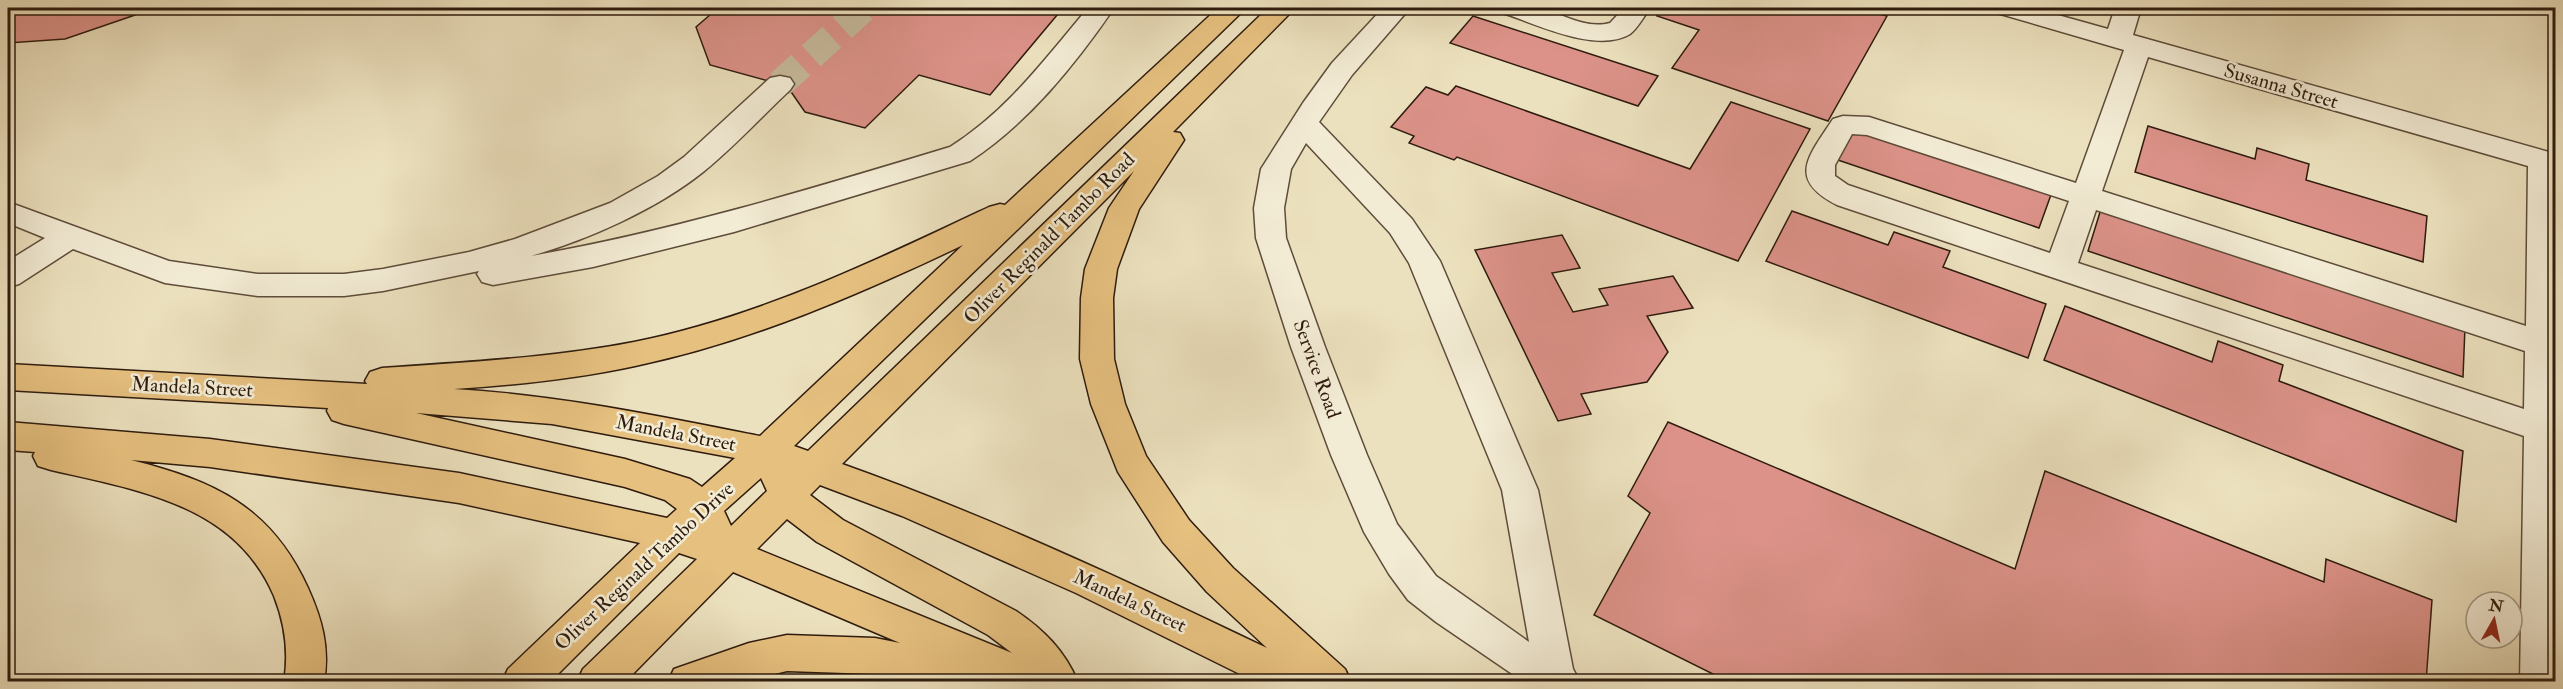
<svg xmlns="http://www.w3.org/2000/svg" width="2563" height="689" font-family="'IM FELL Double Pica',serif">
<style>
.building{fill:#dc9289;stroke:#2e1b0e;stroke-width:1.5}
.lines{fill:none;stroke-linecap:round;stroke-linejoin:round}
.minor-tunnel{stroke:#c6b99b;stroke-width:28;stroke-dasharray:28 14;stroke-linecap:butt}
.minor-casing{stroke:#5e4c3a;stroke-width:3}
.major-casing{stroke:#2e1b0e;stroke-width:3}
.minor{fill:#f3ecd5;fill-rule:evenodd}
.major{fill:#e6c07f;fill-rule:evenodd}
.labels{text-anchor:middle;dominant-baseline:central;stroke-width:5;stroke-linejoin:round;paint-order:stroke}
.street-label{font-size:20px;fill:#2e1b0e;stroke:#f3ecd5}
</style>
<rect width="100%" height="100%" fill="#ece1be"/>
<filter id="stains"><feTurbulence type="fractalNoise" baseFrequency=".00333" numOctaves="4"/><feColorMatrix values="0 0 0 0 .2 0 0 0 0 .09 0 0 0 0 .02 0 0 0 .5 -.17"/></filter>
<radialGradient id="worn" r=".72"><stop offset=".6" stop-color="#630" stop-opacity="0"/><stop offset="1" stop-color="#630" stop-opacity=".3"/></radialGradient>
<g class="building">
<polygon points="8,8 150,8 138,14 65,39 8,43"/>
<polygon points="718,8 1063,8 990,95 919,75 865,128 805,112 787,86 710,65 696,27"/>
<polygon points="1664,8 1858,8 1887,16 1828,121 1672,68 1699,30 1657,16"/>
<polygon points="1473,16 1658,76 1638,106 1450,43"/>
<polygon points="1456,86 1690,169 1731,102 1810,129 1738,261 1457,157 1454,160 1409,143 1414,136 1391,127 1426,87 1448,95"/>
<polygon points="1850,125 2052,192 2039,228 1832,158"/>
<polygon points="2148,126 2255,159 2257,148 2309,164 2306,180 2427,216 2423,262 2135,172"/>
<polygon points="2101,209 2465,327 2463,377 2088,251"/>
<polygon points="1792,211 1888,245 1894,232 1950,251 1943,267 2046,304 2028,358 1766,261"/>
<polygon points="1562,235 1580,268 1552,273 1573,312 1608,305 1599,289 1673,276 1693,308 1647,316 1668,352 1647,382 1581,394 1591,414 1558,421 1475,250"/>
<polygon points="2065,306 2212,362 2218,341 2283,365 2279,381 2463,451 2456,522 2044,360"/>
<polygon points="1668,422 2015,569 2045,471 2324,582 2326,559 2432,600 2426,682 1729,682 1594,615 1650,513 1628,496"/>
</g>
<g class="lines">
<polyline class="minor-tunnel" points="780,84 864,8"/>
<g class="minor-casing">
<g id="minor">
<path d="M1088,8H1114C1075,65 1028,123 970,161L734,232L593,267L493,285L482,282L477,274L479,271L383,291L344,296H258L165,283L73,249L19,284L8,287V261L45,238L8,223V202L169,261L258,274H344L383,269L469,252L515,239L610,203L658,176L684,157L770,78L780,76L790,78L794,84L790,90C761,117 734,147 703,172C657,209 587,240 531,256C673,231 811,189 950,147C1007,111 1045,59 1088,8Z"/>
<path d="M1383,8H1410L1352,75L1319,122L1412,219L1440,261L1538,490L1573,669L1580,682H1524L1436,622L1408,600L1389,574L1364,532L1331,455L1291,347L1256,238L1254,208L1261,169L1303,103L1332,63ZM1306,143L1390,233L1409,263L1502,490L1529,642L1436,576L1397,524L1367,455L1325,347L1286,238L1284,208L1291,169Z"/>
<path d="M1499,8C1510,7 1526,6 1537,8C1561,12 1584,30 1610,23L1624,8H1650C1644,16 1638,28 1630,34C1597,54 1536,24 1503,13Z"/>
<path d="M1993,8H2033L2108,29L2115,8H2141L2133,35L2556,154V682H2520L2524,436L1837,205C1786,179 1809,156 1833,119L1843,116L1869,117L2076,183L2124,50L1997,13ZM2148,57L2528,166L2526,326L2102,191ZM1852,134L1867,135L2069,201L2050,253L1848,185L1835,176V165ZM2096,210L2525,351L2524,409L2078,263Z"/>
</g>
</g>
<g class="major-casing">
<path id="major" d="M1218,8H1246L794,446L808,451L1268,8H1295L1173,132L1180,133L1184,140L1139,209L1117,269L1113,298L1114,359L1125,404L1146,456L1189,520L1233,568L1345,669L1351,682H1256L1076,593L902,516L820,485L810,495L843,520L1016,611C1044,630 1064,650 1078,682H915L875,674L787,671L741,682H668L674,669L749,643L787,635L875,638L900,643L733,572L625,682H577L583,669L697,559L679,553L550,682H502L508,669L640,543L459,503L210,467L131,460C215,481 271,507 308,588C322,619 330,648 324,682H284C289,652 285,624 274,596C235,504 137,490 51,470L38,466L33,456L35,452L8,450V422L210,439L459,473L667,518L677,509L665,500L625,487L344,424L332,420L327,411L328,408L8,390V364L367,384L365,381L370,372L382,368C467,362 551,358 634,342C759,317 875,261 989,207L1000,204L1005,205ZM1134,171L1109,208L1085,269L1081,298L1080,359L1091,404L1118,472L1163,542L1207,592L1267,648C1127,581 988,516 842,464ZM963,245L760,436C659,416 558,395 454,389C515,385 575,379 635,366C749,342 858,295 963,245ZM416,413L552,424L735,458L702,487L690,479L625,459ZM761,478L767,491L731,526L724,511ZM787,519L817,542L988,635L1012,653L757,549Z"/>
</g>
<use href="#minor" class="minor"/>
<use href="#major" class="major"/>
</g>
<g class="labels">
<g class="street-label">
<text transform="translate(2281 86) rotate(16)">Susanna Street</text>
<text transform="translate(1049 238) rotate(-45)">Oliver Reginald Tambo Road</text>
<text transform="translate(1317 369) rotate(70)">Service Road</text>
<text transform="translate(192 387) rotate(3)">Mandela Street</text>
<text transform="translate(676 433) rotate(11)">Mandela Street</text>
<text transform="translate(644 566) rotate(-43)">Oliver Reginald Tambo Drive</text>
<text transform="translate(1130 601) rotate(25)">Mandela Street</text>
</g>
</g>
<rect width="2563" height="689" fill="none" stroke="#ece1be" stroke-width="30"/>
<rect x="9" y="9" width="2545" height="671" fill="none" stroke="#2e1b0e" stroke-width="3"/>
<rect x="15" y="15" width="2533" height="659" fill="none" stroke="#2e1b0e" stroke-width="1.5"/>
<g transform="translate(2494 620) rotate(9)"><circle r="28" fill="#f3ecd5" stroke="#a49885" stroke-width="1.5"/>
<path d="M0-4.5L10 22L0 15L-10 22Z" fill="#8f2418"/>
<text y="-9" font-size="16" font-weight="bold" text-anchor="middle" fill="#2e1b0e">N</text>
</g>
<rect width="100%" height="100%" filter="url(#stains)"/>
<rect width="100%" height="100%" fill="url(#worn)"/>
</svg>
